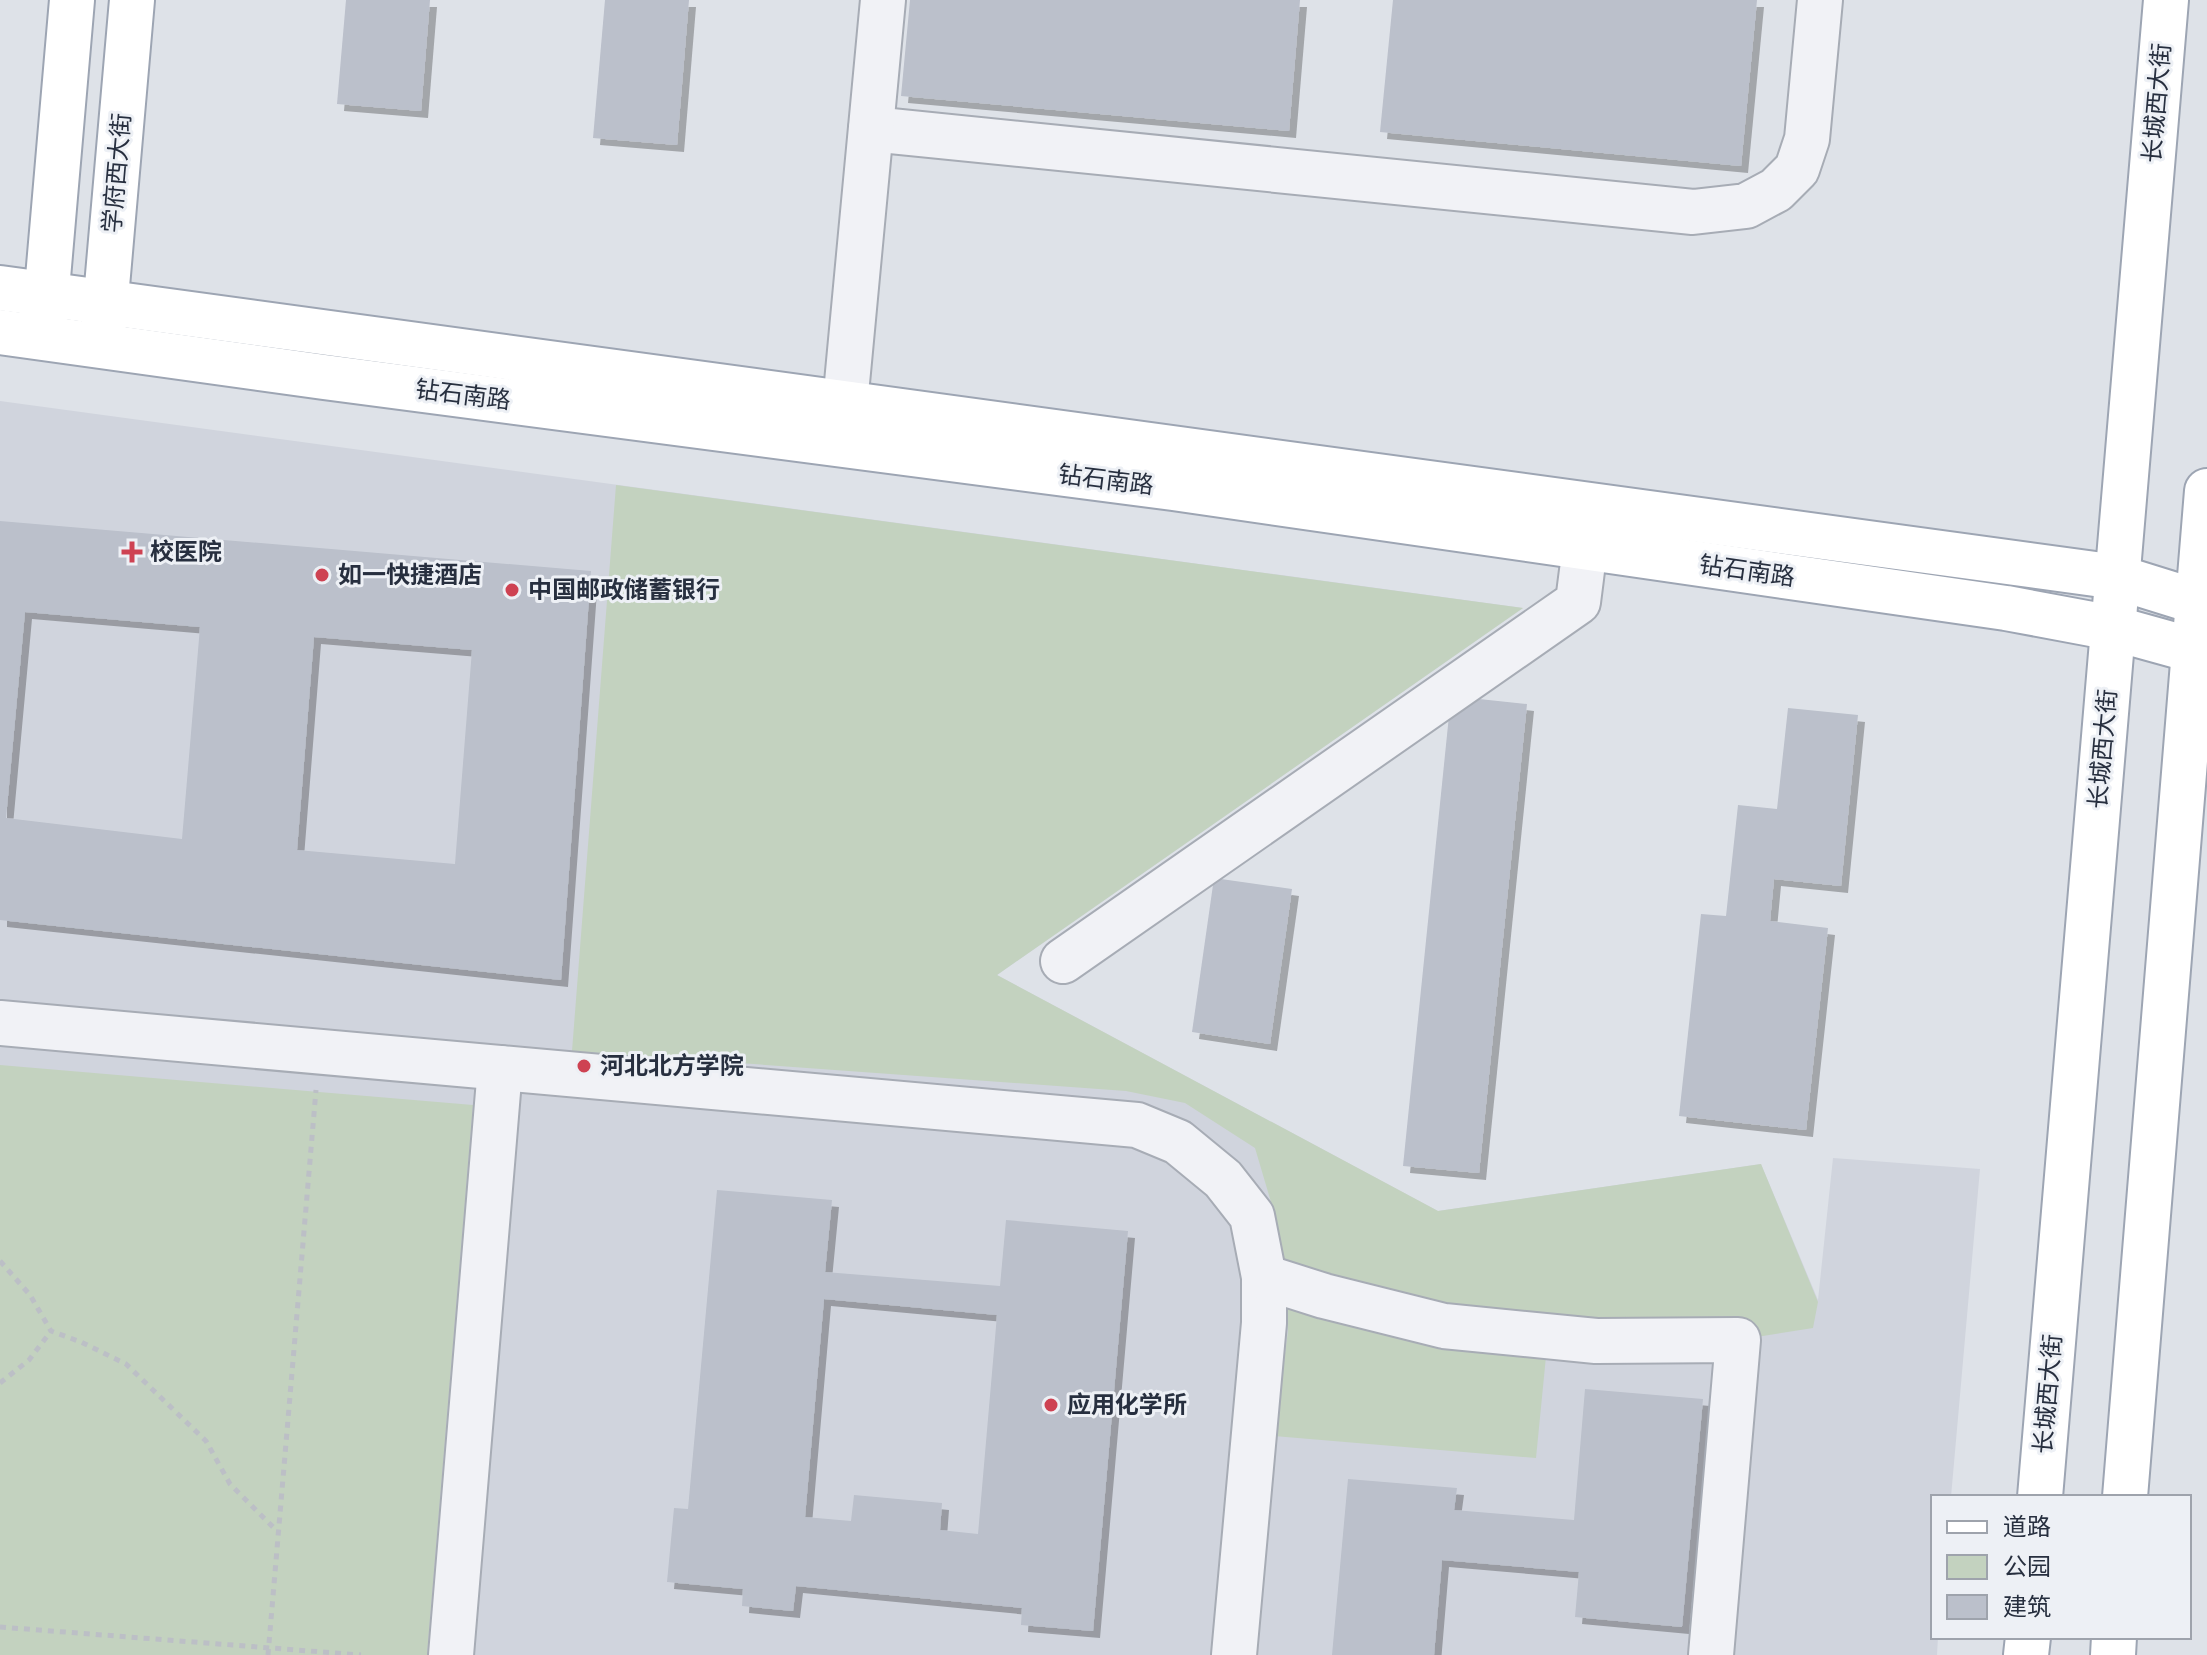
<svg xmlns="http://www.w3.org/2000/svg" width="2207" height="1655" font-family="'Fira Sans Condensed','Noto Sans SC',sans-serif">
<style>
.built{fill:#d0d4dd}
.green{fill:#c3d2bf}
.building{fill:#bbc0cb;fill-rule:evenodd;filter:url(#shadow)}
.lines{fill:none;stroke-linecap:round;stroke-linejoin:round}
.minor-casing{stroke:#a7acb5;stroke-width:48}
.major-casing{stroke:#9da5b3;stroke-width:48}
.path{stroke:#bcbfc6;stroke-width:5;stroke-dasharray:6 6;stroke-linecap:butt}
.minor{stroke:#f1f2f6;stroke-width:44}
.major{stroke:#fff;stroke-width:44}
.poi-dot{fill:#ce4252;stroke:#edf0f5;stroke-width:3}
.labels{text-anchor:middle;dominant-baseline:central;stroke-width:6;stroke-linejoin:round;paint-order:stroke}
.street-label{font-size:24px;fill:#272f3f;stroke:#edf0f5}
.poi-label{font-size:24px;font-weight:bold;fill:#272f3f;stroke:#edf0f5;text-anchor:start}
</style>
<defs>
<filter id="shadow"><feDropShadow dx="7" dy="7" stdDeviation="0" flood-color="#0004"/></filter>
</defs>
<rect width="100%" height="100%" fill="#dee2e8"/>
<polygon class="built" points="0,401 1523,608 997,975 1438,1211 1761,1164 1818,1300 1833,1158 1980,1169 1951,1497 1933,1497 1933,1637 1938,1637 1937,1655 0,1655"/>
<g class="green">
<polygon points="616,485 1523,608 997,975 1438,1211 1761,1164 1818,1302 1813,1328 1738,1340 1548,1336 1536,1458 1274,1436 1288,1331 1276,1219 1255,1148 1185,1103 1126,1091 572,1051"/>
<polygon points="0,1065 473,1105 427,1655 0,1655"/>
</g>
<g class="building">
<polygon points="346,0 430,0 421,111 337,104"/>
<polygon points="605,0 689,0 677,145 593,138"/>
<polygon points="910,0 1300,0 1289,131 901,96"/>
<polygon points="1393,0 1757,0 1741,166 1380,132"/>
<path d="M0,521L591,571L561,980L0,920ZM25,612L200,627L182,839L6,818ZM314,637L472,650L455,864L297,850Z"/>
<polygon points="1451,696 1527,704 1479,1173 1403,1166"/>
<polygon points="1788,708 1858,715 1841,886 1774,879 1770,921 1828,928 1806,1130 1679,1116 1701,914 1726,916 1738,805 1777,809"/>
<polygon points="1214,878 1292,889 1270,1044 1192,1032"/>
<path d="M717,1190L832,1200L825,1272L1000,1286L1006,1220L1128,1231L1093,1631L1021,1625L1022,1608L796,1586L793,1611L742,1606L743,1589L667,1582L674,1508L688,1509ZM824,1299L997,1315L978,1534L940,1530L942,1503L854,1495L851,1521L805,1517Z"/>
<polygon points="1585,1389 1703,1399 1682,1627 1575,1617 1579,1572 1442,1560 1434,1655 1332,1655 1348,1479 1457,1488 1454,1510 1574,1520"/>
</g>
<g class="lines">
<g class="minor-casing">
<g id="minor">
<polyline points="871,129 1693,212 1746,206 1776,190 1797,169 1807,139 1820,0"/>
<polyline points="845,404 883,0"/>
<polyline points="1063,961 1578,602 1585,547"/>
<polyline points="0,1023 1137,1125 1178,1142 1223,1179 1252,1216 1264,1277 1264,1323 1234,1655"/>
<polyline points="1264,1277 1324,1296 1444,1326 1596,1341 1738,1340 1711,1655"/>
<polyline points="451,1655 500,1068"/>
</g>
</g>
<g class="major-casing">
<g id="major">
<polyline points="0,288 2117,577 2207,605"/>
<polyline points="44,324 72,0"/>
<polyline points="0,332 324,377 1173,488 2006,608 2113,628 2207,654"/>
<polyline points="103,332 132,0"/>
<polyline points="2040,1497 2166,0"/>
<polyline points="2125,1497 2207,491"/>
<polyline points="2026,1655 2028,1637"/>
<polyline points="2113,1655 2114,1637"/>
</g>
</g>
<g class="path">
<polyline points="0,1261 30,1295 51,1331 81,1342 126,1364 206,1441 230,1484 277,1531"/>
<polyline points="0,1383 29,1360 51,1331"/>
<polyline points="0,1627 361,1655"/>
<polyline points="268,1655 316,1090"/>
</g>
<use href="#minor" class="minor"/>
<use href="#major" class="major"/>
</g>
<g class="poi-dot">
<path d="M128 540h8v8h8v8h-8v8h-8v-8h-8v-8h8z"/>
<circle cx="322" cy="575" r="8"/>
<circle cx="512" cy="590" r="8"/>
<circle cx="584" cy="1066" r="8"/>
<circle cx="1051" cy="1405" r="8"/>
</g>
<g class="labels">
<g class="street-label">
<text transform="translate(2157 103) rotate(-85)">长城西大街</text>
<text transform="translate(117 173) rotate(-85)">学府西大街</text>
<text transform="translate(463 395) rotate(7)">钻石南路</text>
<text transform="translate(1106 480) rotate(7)">钻石南路</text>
<text transform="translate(1747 571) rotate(8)">钻石南路</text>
<text transform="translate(2103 749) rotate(-85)">长城西大街</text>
<text transform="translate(2048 1394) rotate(-85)">长城西大街</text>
</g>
<g class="poi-label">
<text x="150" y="552">校医院</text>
<text x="338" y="575">如一快捷酒店</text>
<text x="528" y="590">中国邮政储蓄银行</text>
<text x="600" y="1066">河北北方学院</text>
<text x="1067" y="1405">应用化学所</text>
</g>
</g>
<rect x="1931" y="1495" width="260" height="144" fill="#edf0f5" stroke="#9ea3ac" stroke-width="2"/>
<rect x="1947" y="1521" width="40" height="12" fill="#ffffff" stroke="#9ea3ac" stroke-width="2"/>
<text x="2003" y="1535" font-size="24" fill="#272f3f">道路</text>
<rect x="1947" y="1555" width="40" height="24" fill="#c3d2bf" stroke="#9ea3ac" stroke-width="2"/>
<text x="2003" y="1575" font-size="24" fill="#272f3f">公园</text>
<rect x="1947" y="1595" width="40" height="24" fill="#bbc0cb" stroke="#9ea3ac" stroke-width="2"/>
<text x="2003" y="1615" font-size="24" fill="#272f3f">建筑</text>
</svg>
